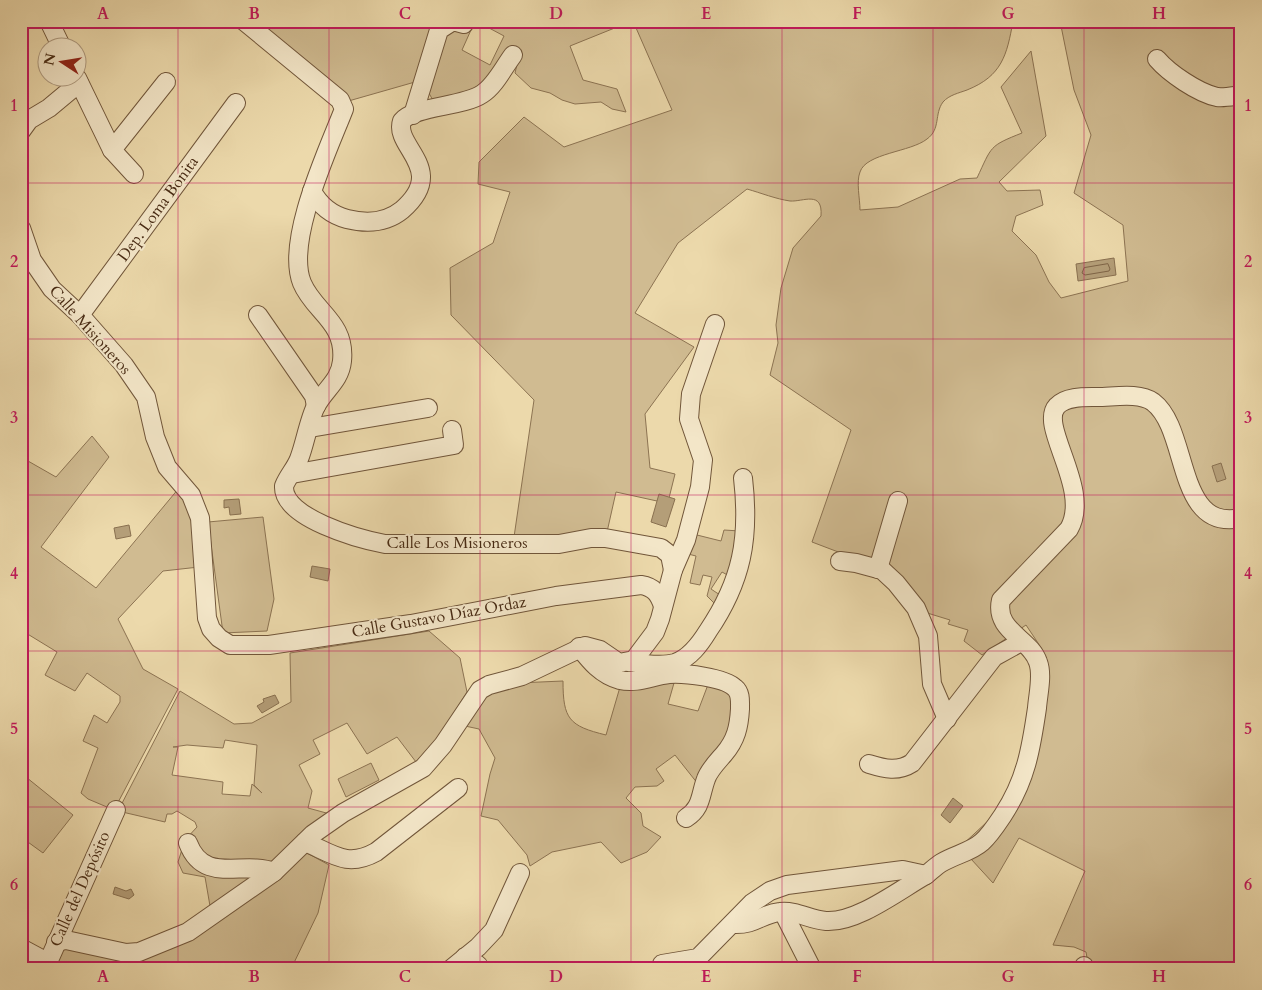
<svg xmlns="http://www.w3.org/2000/svg" width="1262" height="990" font-family="Cardo,serif">
<style>
.green{fill:#d0bb91;stroke:#8c7352;fill-rule:evenodd}
.water{fill:#b49e78;stroke:#897050}
.lines{fill:none;stroke-linecap:round;stroke-linejoin:round}
.shore{stroke:#7e6446;stroke-width:1}
.minor-casing{stroke:#71563a;stroke-width:20}
.minor{stroke:#f3e6c8;stroke-width:18}
.grid{fill:none;stroke:#c2185b;stroke-width:1;stroke-opacity:0.55}
.labels{text-anchor:middle;dominant-baseline:central;stroke-width:4;stroke-linejoin:round;paint-order:stroke}
.street-label{font-size:16px;fill:#482b14;stroke:#f3e6c8}
.neatline{fill:none;stroke:#c2185b;stroke-width:2}
.grid-label{font-size:16px;text-anchor:middle;font-weight:bold;fill:#c2185b}
</style>
<rect width="100%" height="100%" fill="#ecd9ab"/>
<filter id="stains"><feTurbulence type="fractalNoise" baseFrequency=".004" numOctaves="4"/><feColorMatrix values="0 0 0 0 .2 0 0 0 0 .09 0 0 0 0 .02 0 0 0 .5 -.17"/></filter>
<radialGradient id="worn" r=".72"><stop offset=".6" stop-color="#630" stop-opacity="0"/><stop offset="1" stop-color="#630" stop-opacity=".3"/></radialGradient>
<g class="green">
<polygon points="269,21 475,21 462,50 490,65 504,36 476,21 632,21 570,46 583,80 617,89 626,112 612,109 601,102 575,104 562,100 550,93 531,88 515,73 520,52 493,82 435,104 425,86 415,82 345,102 262,30"/>
<path d="M633,21H1013C1007,55 1002,76 967,90C959,93 949,95 943,102C934,114 941,129 927,139C911,152 866,153 860,172C856,182 860,199 860,210L898,207L960,179L977,178C992,146 989,146 1022,133L1001,87L1031,51L1046,136L999,182L1007,191L1040,190L1043,205L1016,216L1012,231L1036,255L1049,282L1061,298L1128,281L1123,225L1074,193L1091,135L1074,90L1060,21H1241V969H1089L1086,952L1074,947L1053,945L1085,871L1019,838L993,883L960,847L988,821L1009,791L1038,701L1042,649L1026,625L982,655L964,641L968,630L948,624L950,620L924,612L883,569L812,542L851,430L770,375L778,343L776,325L781,288L793,248L821,216C823,190 803,202 790,201C776,199 761,193 747,189L678,243L635,313L694,347L645,414L650,468L675,474L669,498L657,501L616,492L607,532L575,537H514L534,400L451,315L450,268L493,243L510,192L478,184L479,162L524,117L564,147L672,110Z"/>
<polygon points="92,436 109,457 41,547 96,588 179,488 195,517 199,567 163,571 118,619 143,669 178,689 114,810 88,799 81,793 98,748 83,741 94,715 107,723 120,702 120,696 87,673 75,691 45,675 57,652 21,630 21,457 56,477"/>
<polygon points="263,517 274,599 267,631 223,633 208,522"/>
<polygon points="724,530 740,531 731,577 722,572 711,589 720,595 716,605 707,596 712,577 703,575 700,585 690,583 696,556 684,553 693,534 721,541"/>
<path d="M429,631L460,658L467,692L438,738L416,762L397,737L367,754L347,723L313,740L320,754L299,765L312,791L308,808L330,814L289,853L210,906L205,877L183,873L178,862L185,840L197,827L195,822L177,811L172,814H167L165,822L118,811L180,691L234,724L252,723L291,702L290,653ZM225,740L257,745L254,785L262,793L252,784L250,796L222,794L223,782L172,775L178,747H173L187,745L223,748Z"/>
<path d="M563,681C563,719 569,726 606,735L620,687L674,683L668,704L698,711L709,682L730,687L736,724L698,784L675,755L656,769L664,781L657,786L635,787L626,798L641,813L643,826L661,837L647,852L621,863L601,842L552,852L530,866L527,855L498,820L481,816L490,774L495,758L479,729L465,726L486,695L517,683Z"/>
<polygon points="371,763 379,780 346,797 338,779"/>
<polygon points="21,773 73,815 43,853 21,837"/>
<polygon points="307,853 329,865 318,913 291,969 59,969 50,966 61,946 126,959"/>
</g>
<g class="water">
<polygon points="1114,258 1116,275 1078,281 1076,264"/>
<polygon points="1221,463 1226,479 1217,482 1212,466"/>
<polygon points="659,494 675,499 666,527 651,522"/>
<polygon points="239,499 241,514 230,515 229,507 224,508 224,500"/>
<polygon points="129,525 131,536 116,539 114,528"/>
<polygon points="312,566 330,569 328,581 310,577"/>
<polygon points="275,695 279,703 262,713 257,706 264,702 263,699"/>
<polygon points="953,798 963,806 950,823 941,815"/>
<polygon points="115,887 126,891 131,889 134,895 129,899 113,894"/>
</g>
<g class="lines">
<polygon class="shore" points="1108,264 1110,269 1109,271 1085,275 1082,273 1084,268"/>
<g class="minor-casing">
<g id="minor">
<polyline points="49,21 62,48"/>
<path d="M244,21L340,100L344,109C328,150 285,241 302,283C314,312 346,322 342,361C340,381 325,389 316,406C309,419 305,444 299,459C295,469 288,476 284,486C282,518 359,539 385,544H559L591,538H605L661,548L670,555L673,570"/>
<path d="M1157,59C1169,73 1198,93 1217,97C1224,98 1233,96 1241,95"/>
<polyline points="77,78 112,150 134,174"/>
<polyline points="413,115 439,30 453,21 464,24"/>
<polyline points="21,131 29,120 49,108 79,83"/>
<polyline points="112,150 166,82"/>
<path d="M312,191C320,206 332,215 347,219C367,224 386,223 402,210C449,169 393,147 402,121C414,106 463,107 482,94C495,86 504,67 513,55"/>
<path d="M21,228L32,260L52,289L80,315L124,365L146,397L155,437L167,467L191,495L200,518L207,618L211,629L219,638L230,645H269L411,624L556,596L641,585C654,587 659,594 663,606"/>
<polyline points="80,315 236,103"/>
<polyline points="258,315 314,396 316,406"/>
<polyline points="310,428 428,408"/>
<polyline points="292,474 454,445 452,430"/>
<polyline points="840,561 856,563 882,570 896,583 916,608 928,636 932,684 947,719"/>
<polyline points="878,569 898,501"/>
<path d="M579,647C590,661 601,675 620,680C637,684 652,676 669,674C684,673 724,677 735,688C741,693 740,701 740,709C739,727 736,740 724,754C718,761 709,770 706,779C700,795 702,808 686,818"/>
<path d="M629,662C643,664 661,667 675,663C690,658 700,644 708,631C742,581 750,538 743,478"/>
<path d="M869,764C885,769 898,772 912,763L994,657L1021,642"/>
<path d="M305,842C333,854 347,868 376,852L458,788"/>
<path d="M188,843C204,885 242,860 274,872"/>
<polyline points="783,912 812,969"/>
<path d="M733,924C757,925 760,914 780,912C796,910 810,920 826,921C857,923 899,890 926,875"/>
<polyline points="56,942 66,940 126,953 139,952 188,932 274,872 313,834 343,813 423,768 443,745 480,690 489,685 522,676 585,646 600,650 619,663 634,660 655,632 660,619 673,570 686,540 700,487 703,460 689,419 691,394 715,324"/>
<polyline points="21,948 47,962"/>
<polyline points="465,957 478,965 479,969"/>
<path d="M662,964L698,958L752,903L770,891L787,885L903,870L926,875C931,871 936,866 941,863C954,855 971,852 982,842C990,835 997,824 1003,815C1026,780 1031,749 1037,708C1038,694 1043,675 1038,662C1030,638 994,631 1001,600L1069,529C1092,489 1038,426 1057,406C1066,396 1085,397 1097,397C1114,397 1139,392 1153,402C1190,430 1175,532 1241,518"/>
<polyline points="1084,966 1084,969"/>
<polyline points="45,969 116,810"/>
<polyline points="451,969 478,947 494,930 520,873"/>
</g>
</g>
<use href="#minor" class="minor"/>
</g>
<path class="grid" d="M178,21V969M329,21V969M480,21V969M631,21V969M782,21V969M933,21V969M1084,21V969M21,183H1241M21,339H1241M21,495H1241M21,651H1241M21,807H1241"/>
<g class="labels">
<g class="street-label">
<text transform="translate(158 209) rotate(-54)">Dep. Loma Bonita</text>
<text transform="translate(90 330) rotate(48)">Calle Misioneros</text>
<text x="457" y="543">Calle Los Misioneros</text>
<text transform="translate(439 617) rotate(-10)">Calle Gustavo Díaz Ordaz</text>
<text transform="translate(80 889) rotate(-66)">Calle del Depósito</text>
</g>
</g>
<rect width="1262" height="990" fill="none" stroke="#ecd9ab" stroke-width="55"/>
<g transform="translate(62 62) rotate(282)"><circle r="24" fill="#f3e6c8" stroke="#af9b80"/>
<path d="M0-4L9 19L0 12L-9 19Z" fill="#8f2418"/>
<text y="-8" font-size="14" font-weight="bold" text-anchor="middle" fill="#482b14">N</text>
</g>
<rect x="28" y="28" width="1206" height="934" class="neatline"/>
<g class="grid-label">
<text x="103" y="19">A</text>
<text x="254" y="19">B</text>
<text x="405" y="19">C</text>
<text x="556" y="19">D</text>
<text x="706" y="19">E</text>
<text x="857" y="19">F</text>
<text x="1008" y="19">G</text>
<text x="1159" y="19">H</text>
<text x="14" y="111">1</text>
<text x="1248" y="111">1</text>
<text x="14" y="267">2</text>
<text x="1248" y="267">2</text>
<text x="14" y="423">3</text>
<text x="1248" y="423">3</text>
<text x="14" y="579">4</text>
<text x="1248" y="579">4</text>
<text x="14" y="734">5</text>
<text x="1248" y="734">5</text>
<text x="14" y="890">6</text>
<text x="1248" y="890">6</text>
<text x="103" y="982">A</text>
<text x="254" y="982">B</text>
<text x="405" y="982">C</text>
<text x="556" y="982">D</text>
<text x="706" y="982">E</text>
<text x="857" y="982">F</text>
<text x="1008" y="982">G</text>
<text x="1159" y="982">H</text>
</g>
<rect width="100%" height="100%" filter="url(#stains)"/>
<rect width="100%" height="100%" fill="url(#worn)"/>
</svg>
